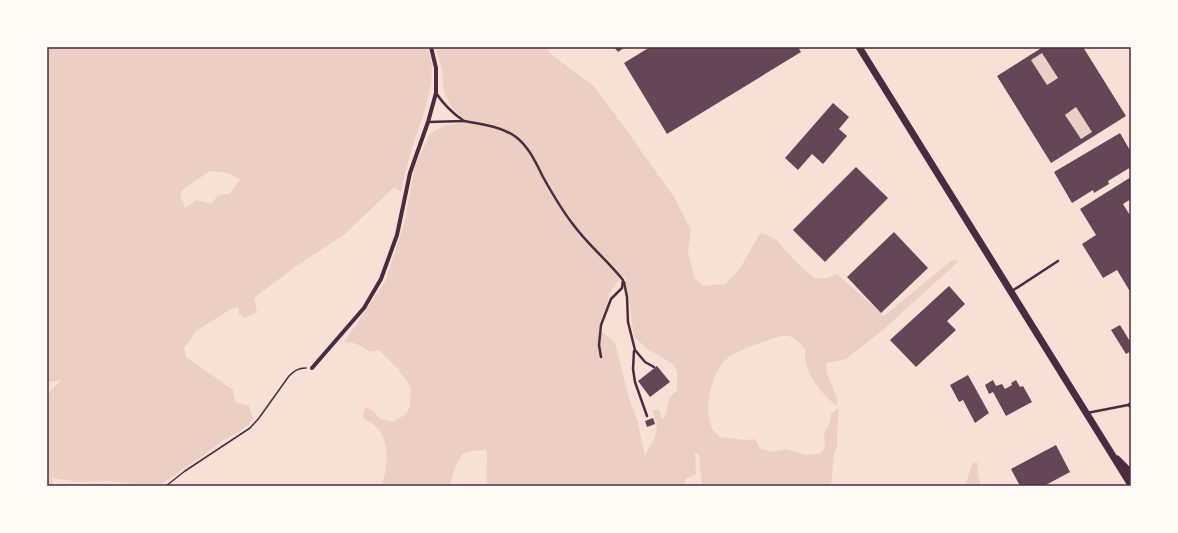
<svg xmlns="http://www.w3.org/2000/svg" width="1178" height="533" font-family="Arial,sans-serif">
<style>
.green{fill:#ebcfc5;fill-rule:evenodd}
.building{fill:#644757;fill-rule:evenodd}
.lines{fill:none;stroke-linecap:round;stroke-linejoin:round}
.path{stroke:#4a2c40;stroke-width:1.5}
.service{stroke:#4a2c40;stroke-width:2.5}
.minor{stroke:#4a2c40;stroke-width:4}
.tertiary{stroke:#4a2c40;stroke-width:7}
.secondary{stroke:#4a2c40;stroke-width:7}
.neatline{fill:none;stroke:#4a2c40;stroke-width:1.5}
</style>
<rect width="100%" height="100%" fill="#f7e1d7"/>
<g class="green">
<path d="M47,47H427C440,75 424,112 415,139C409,156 405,174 401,192L394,187L345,234L295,267L254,298L257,312L245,318L239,314L238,307L231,309L196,331L184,348L186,357L233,390L235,402L249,406L253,418L248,425L236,434L223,440L207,453L163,483L147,486L109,481L78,482L52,478L54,486H47V395L61,380L47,382ZM210,171L229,173L240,180L229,194L218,195L211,204L196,200L185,208L180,195L182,190Z"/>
<path d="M435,47H546L552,55L594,86L617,117L674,197L691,230L688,252L694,277L703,286L725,284L739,270L761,232L775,239L802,268L815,278H826L837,274L884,316L952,260L959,261L884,329L846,359L826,363L827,373L838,400L836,406C820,391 803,373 805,350C801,344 796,338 789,336C781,334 742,349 734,354C730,356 725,360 722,364C710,379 705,408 711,426C712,430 717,434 720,437L745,440L755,439L760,448L771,452L787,449L805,455L819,454L825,448L824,434L830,422L831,414L837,409L839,410L837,432V446L834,455L831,486H702L699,455L695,452L696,474L685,479V486H488C484,474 489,463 486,450L472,451L462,454L454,470L450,486H381C388,471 390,442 378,429C374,424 368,421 363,418L365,407L373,411L380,419L393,422L406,414L410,406L411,387L397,368L379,350L370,352C362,346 355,342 344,342L385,282L404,225L415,166L430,134L445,125L455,124L465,121L451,106L444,92L442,70ZM625,276L634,336L646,348L673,364L677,371V390L669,398L666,415L662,420L659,409L652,410L657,426L655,437L645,456L638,423L629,398L615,343L605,334L599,331L601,319L607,305L609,294L618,281Z"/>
<polygon points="1042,53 1058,78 1047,85 1031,60"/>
<polygon points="1076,107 1092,132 1081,139 1065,115"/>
<polygon points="973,462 978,463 978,474 981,486 965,486"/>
</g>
<g class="building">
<polygon points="614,47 625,47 618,52"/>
<polygon points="650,47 798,47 801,52 667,134 624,63"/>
<path d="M1043,47H1083L1126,116L1051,163L997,76ZM1042,53L1058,78L1047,85L1031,60ZM1076,107L1092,132L1081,139L1065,115Z"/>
<polygon points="833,103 849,117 839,129 847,136 823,164 812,154 798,170 785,158"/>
<polygon points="1120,133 1131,152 1131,167 1108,181 1109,184 1094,193 1093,190 1072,203 1054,172"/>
<polygon points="856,167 888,198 825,262 793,230"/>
<polygon points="1131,177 1131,199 1123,204 1131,217 1131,293 1117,270 1103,278 1082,244 1096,235 1080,209"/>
<polygon points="894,232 928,268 881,313 847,277"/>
<polygon points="949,286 965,304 947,321 956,330 916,367 890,340"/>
<polygon points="1120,325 1131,343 1131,351 1126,354 1111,330"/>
<polygon points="657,366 670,382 650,397 638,381"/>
<polygon points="968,375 989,413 975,423 963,400 959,402 950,385"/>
<polygon points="993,380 996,386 1002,384 1005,389 1012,385 1011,383 1016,380 1020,387 1023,386 1032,402 1006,416 993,392 989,394 985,385"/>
<polygon points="653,418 655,424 647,427 645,421"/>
<polygon points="1056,445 1070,472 1044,486 1020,486 1011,469"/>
</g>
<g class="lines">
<path class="path" d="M166,486L185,471L250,428L259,418L289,376C294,371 298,368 306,368"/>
<g class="service">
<path d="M464,121C481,124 501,126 516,137C529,147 536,163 543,177C552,193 561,209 572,223C587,244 607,260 623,280L622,288L611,299L601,325L599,345L601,357"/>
<path d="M428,122L464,121C452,113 444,105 436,93"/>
<polyline points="624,282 627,297 628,322 635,350 645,362 654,367"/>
<polyline points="1012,291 1058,261"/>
<polyline points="634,351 633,369 635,382 647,416"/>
<polyline points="1128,405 1131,407"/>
<polyline points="1087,413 1128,405 1131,403"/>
</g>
<polyline class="minor" points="312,368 364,308 381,279 397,235 410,173 428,122 436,93 436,68 431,47"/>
<polyline class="tertiary" points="1117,459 1131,473"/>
<polyline class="secondary" points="859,47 1131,485"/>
</g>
<rect width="1178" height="533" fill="none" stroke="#fffaf5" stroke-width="96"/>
<rect x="48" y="48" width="1082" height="437" class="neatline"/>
</svg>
